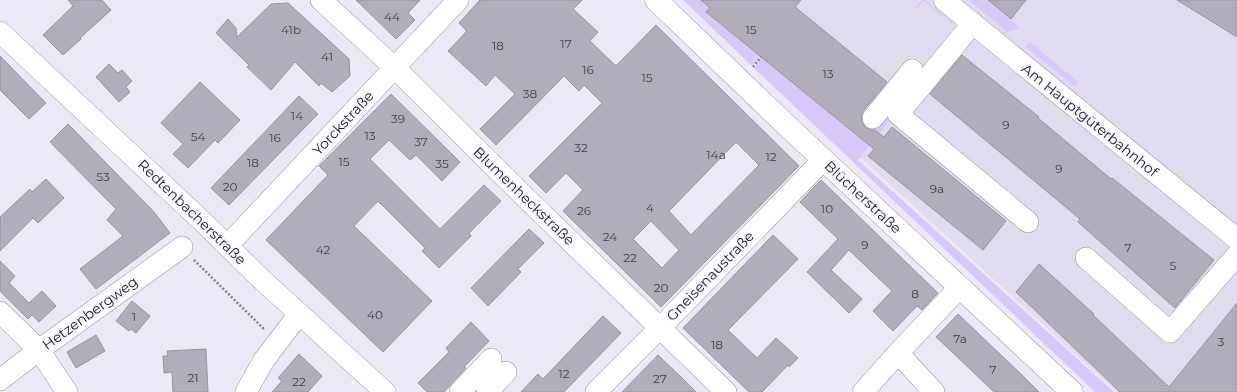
<svg xmlns="http://www.w3.org/2000/svg" width="1237" height="392" font-family="Montserrat,sans-serif">
<style>
.built{fill:#e1dbef}
.green{fill:#d8c8fa}
.building{fill:#b1adba;stroke:#96939f;fill-rule:evenodd}
.lines{fill:none;stroke-linecap:round;stroke-linejoin:round}
.minor-casing{stroke:#9995a2;stroke-width:22}
.major-casing{stroke:#9995a2;stroke-width:23}
.path{stroke:#84818a;stroke-width:2.5;stroke-dasharray:2 2;stroke-linecap:butt}
.minor{stroke:#fff;stroke-width:21}
.major{stroke:#fff;stroke-width:22}
.labels{text-anchor:middle;dominant-baseline:central;stroke-width:3.5;stroke-linejoin:round;paint-order:stroke}
.number-label{font-size:12px;fill:#424046}
.street-label{font-size:14px;fill:#1d1c20;stroke:#f9f6fe}
</style>
<rect width="100%" height="100%" fill="#ece8f6"/>
<polygon class="built" points="688,0 1237,0 1237,392 1117,392"/>
<g class="green">
<polygon points="683,0 701,0 710,8 706,13 755,53 773,39 752,66"/>
<polygon points="922,0 925,0 952,22 951,23 924,1 916,9 916,7"/>
<polygon points="969,0 986,0 1020,28 1007,32"/>
<polygon points="801,12 804,14 766,61 861,139 905,86 910,95 858,160 1114,392 1095,392 754,68"/>
<polygon points="1030,42 1078,82 1074,86 1026,47"/>
</g>
<g class="building">
<polygon points="68,0 102,0 111,10 80,38 81,39 63,55 43,35 73,6"/>
<polygon points="356,0 420,0 408,13 415,20 396,39"/>
<path d="M480,0H582L573,9L598,32L590,41L616,66L656,25L799,166L661,307L563,211L583,190L566,173L546,193L529,176L602,103L584,85L579,91L564,76L496,145L480,129L515,94L495,75L486,86L448,51L467,31L459,23ZM736,142L759,165L691,235L669,211ZM651,221L679,250L662,268L633,239Z"/>
<polygon points="701,0 801,0 795,7 887,82 863,111 861,116 862,122 865,127 871,130 875,130 884,137 892,127 1006,221 983,250 868,156 874,149 706,12 710,8"/>
<polygon points="988,0 1026,0 1011,19"/>
<polygon points="1177,0 1237,0 1237,37"/>
<polygon points="288,3 349,59 350,76 332,92 321,83 319,86 295,62 271,90 247,67 249,65 216,33 228,19 236,28 237,37 271,4"/>
<polygon points="962,55 1039,117 1038,118 1111,179 1112,178 1214,260 1175,308 1078,222 1080,219 930,94"/>
<polygon points="0,56 46,103 29,119 0,90"/>
<polygon points="109,64 118,73 122,70 132,81 126,87 130,92 119,102 96,77"/>
<polygon points="200,82 240,120 218,143 215,140 188,168 173,154 183,144 161,123"/>
<polygon points="391,94 460,162 442,181 416,155 410,160 389,140 370,159 440,229 484,185 501,201 469,233 471,236 439,268 422,251 425,248 378,201 354,226 432,301 383,352 266,240 328,175 319,166"/>
<polygon points="299,96 318,114 229,205 211,188"/>
<polygon points="68,124 154,212 170,233 96,289 80,269 123,236 107,220 116,209 50,142"/>
<polygon points="46,179 64,198 38,223 33,218 0,251 0,217 30,189 32,192"/>
<polygon points="821,180 938,293 922,310 917,306 893,331 873,311 892,291 849,250 831,270 862,299 849,313 807,272 838,239 800,202"/>
<polygon points="529,229 544,243 518,269 521,272 488,306 471,288"/>
<polygon points="773,235 798,259 728,330 757,358 776,338 798,358 789,367 788,365 762,392 749,392 683,328"/>
<polygon points="0,261 15,276 9,283 29,303 42,291 56,306 39,322 32,315 28,319 0,291"/>
<polygon points="1039,264 1094,314 1093,315 1169,387 1237,303 1237,392 1120,392 1016,292"/>
<polygon points="132,301 150,316 136,333 131,329 129,331 116,321"/>
<polygon points="958,314 1024,377 1039,392 994,392 950,350 936,337"/>
<polygon points="603,316 621,333 564,392 521,392 538,374 543,379"/>
<polygon points="471,322 489,341 464,367 466,368 444,392 427,392 418,383 449,352 446,348"/>
<polygon points="96,335 105,351 76,368 67,352"/>
<polygon points="206,349 208,392 173,392 172,372 164,373 163,356 168,356 167,351"/>
<polygon points="299,354 322,376 308,392 272,392 282,381 278,378"/>
<polygon points="658,355 682,378 696,392 622,392"/>
</g>
<g class="lines">
<g class="minor-casing">
<g id="minor">
<polyline points="321,0 395,68 530,202 726,392"/>
<polyline points="944,0 1237,239"/>
<polyline points="973,23 898,114 1028,222"/>
<polyline points="0,32 203,222 259,277 385,392"/>
<polyline points="873,118 912,70"/>
<polyline points="227,246 458,0"/>
<polyline points="1086,258 1170,332 1237,255"/>
<polyline points="0,312 39,350 67,392"/>
<polyline points="898,353 934,392"/>
<polyline points="0,380 39,350 182,247"/>
<polyline points="246,392 264,360 299,314"/>
<polyline points="460,392 491,359"/>
<polyline points="487,392 506,372"/>
<polyline points="596,392 660,328 823,160"/>
<polyline points="863,392 898,353 959,288"/>
</g>
</g>
<g class="major-casing">
<polyline id="major" points="656,0 783,122 1072,392"/>
</g>
<g class="path">
<polyline points="753,67 761,57"/>
<polyline points="194,260 264,329"/>
</g>
<use href="#minor" class="minor"/>
<use href="#major" class="major"/>
</g>
<g class="labels">
<g class="number-label">
<text x="392" y="16">44</text>
<text x="291" y="29">41b</text>
<text x="751" y="29">15</text>
<text x="566" y="43">17</text>
<text x="498" y="45">18</text>
<text x="327" y="56">41</text>
<text x="588" y="69">16</text>
<text x="828" y="73">13</text>
<text x="647" y="77">15</text>
<text x="530" y="93">38</text>
<text x="297" y="115">14</text>
<text x="398" y="118">39</text>
<text x="1006" y="124">9</text>
<text x="370" y="135">13</text>
<text x="198" y="136">54</text>
<text x="275" y="137">16</text>
<text x="421" y="141">37</text>
<text x="581" y="147">32</text>
<text x="716" y="154">14a</text>
<text x="771" y="156">12</text>
<text x="344" y="161">15</text>
<text x="253" y="162">18</text>
<text x="442" y="163">35</text>
<text x="1059" y="168">9</text>
<text x="103" y="176">53</text>
<text x="230" y="186">20</text>
<text x="937" y="188">9a</text>
<text x="650" y="207">4</text>
<text x="827" y="208">10</text>
<text x="584" y="210">26</text>
<text x="610" y="236">24</text>
<text x="865" y="244">9</text>
<text x="1128" y="247">7</text>
<text x="323" y="249">42</text>
<text x="630" y="257">22</text>
<text x="1173" y="265">5</text>
<text x="661" y="287">20</text>
<text x="915" y="293">8</text>
<text x="375" y="314">40</text>
<text x="134" y="316">1</text>
<text x="960" y="338">7a</text>
<text x="1221" y="341">3</text>
<text x="717" y="344">18</text>
<text x="993" y="369">7</text>
<text x="564" y="373">12</text>
<text x="193" y="377">21</text>
<text x="660" y="378">27</text>
<text x="299" y="381">22</text>
</g>
<g class="street-label">
<text transform="translate(1090 120) rotate(39)">Am Hauptgüterbahnhof</text>
<text transform="translate(343 123) rotate(-47)">Yorckstraße</text>
<text transform="translate(524 196) rotate(44)">Blumenheckstraße</text>
<text transform="translate(863 197) rotate(43)">Blücherstraße</text>
<text transform="translate(192 212) rotate(44)">Redtenbacherstraße</text>
<text transform="translate(710 276) rotate(-46)">Gneisenaustraße</text>
<text transform="translate(90 313) rotate(-36)">Hetzenbergweg</text>
</g>
</g>
</svg>
